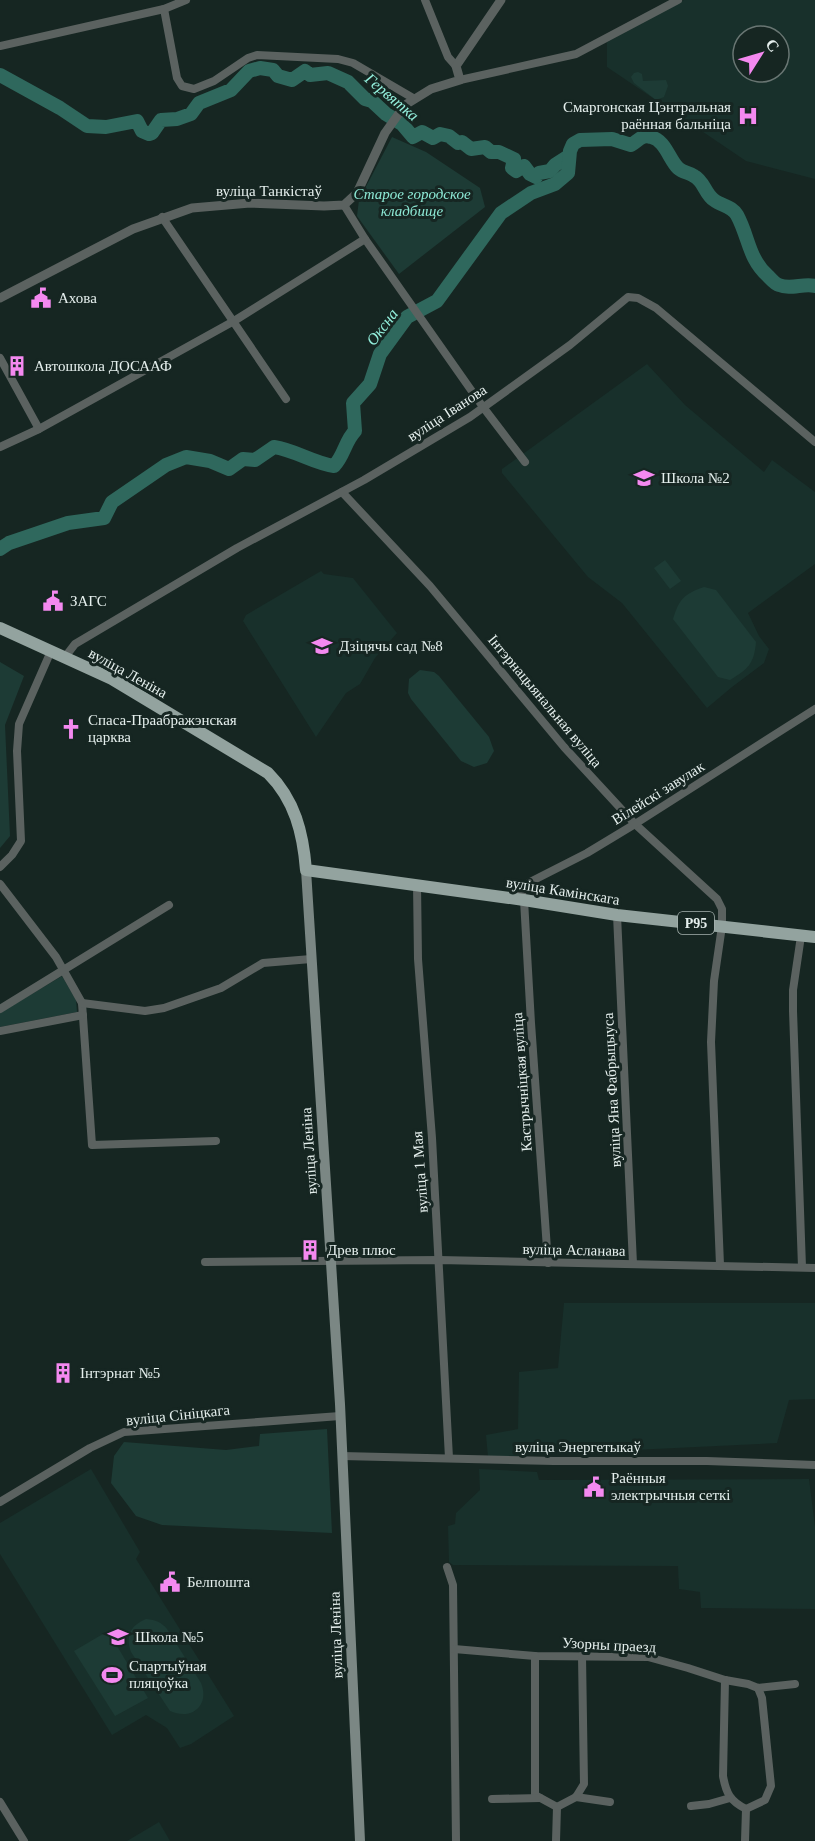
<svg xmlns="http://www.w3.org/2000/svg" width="815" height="1841" font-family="'Times New Roman',serif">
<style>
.built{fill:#18302b;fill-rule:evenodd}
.green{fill:#1d3b35}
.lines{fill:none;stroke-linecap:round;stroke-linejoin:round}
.river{stroke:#2f685d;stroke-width:14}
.minor{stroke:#5b6260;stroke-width:8}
.tertiary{stroke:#5b6260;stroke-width:9}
.secondary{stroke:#7b8784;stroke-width:10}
.primary{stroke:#93a39f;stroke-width:12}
.labels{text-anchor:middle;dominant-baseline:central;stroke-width:6;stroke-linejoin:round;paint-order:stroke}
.shield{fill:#162622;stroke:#a7b3b0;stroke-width:1.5}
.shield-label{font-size:14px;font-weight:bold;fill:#e5efed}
.poi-label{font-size:15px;fill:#e5efed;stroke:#162622;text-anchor:start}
.street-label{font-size:15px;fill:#e5efed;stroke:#162622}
.park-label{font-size:15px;font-style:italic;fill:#8de9d5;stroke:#162622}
.water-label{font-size:16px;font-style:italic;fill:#93efdc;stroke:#162622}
</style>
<rect width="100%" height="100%" fill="#162622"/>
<g class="built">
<path d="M684,0H815V179L746,161L607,67V42ZM743,36H779V72H743Z"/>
<polygon points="647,364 685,405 764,472 772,460 815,492 815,564 748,613 759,636 769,649 764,663 732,687 707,708 622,603 588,577 502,473 502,469"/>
<polygon points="321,571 324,574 353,578 397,633 375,658 360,684 346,693 316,737 243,621 246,615"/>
<polygon points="564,1303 815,1303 815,1399 789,1400 777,1443 488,1457 486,1435 518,1429 519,1372 558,1368"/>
<polygon points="91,1469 140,1552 136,1559 234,1716 191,1744 180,1748 167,1728 146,1715 112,1735 0,1554 0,1523"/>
<polygon points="479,1469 537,1472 539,1480 809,1479 815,1527 815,1609 701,1608 700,1592 679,1589 678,1566 453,1565 449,1562 448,1526 455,1524 456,1513 480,1490"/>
<polygon points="159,1822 170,1841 127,1841"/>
</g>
<g class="green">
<polygon points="638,72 642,74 643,81 666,80 668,86 664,97 656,100 634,83 631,77 634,73"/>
<polygon points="392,137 426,152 480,188 485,207 399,274 357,216 359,200"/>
<polygon points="665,560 681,581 670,589 654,568"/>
<path d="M704,587L716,590L756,642C754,664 748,669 730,680L718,677L673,619C679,599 684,594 704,587Z"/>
<polygon points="0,662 24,676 5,725 10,836 0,848"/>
<polygon points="420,670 434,672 439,676 489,737 494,751 487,763 474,767 461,761 411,699 408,693 409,679"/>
<polygon points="62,976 76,1000 77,1012 0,1027 0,1013"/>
<polygon points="327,1429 332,1533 162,1525 136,1516 111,1483 114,1456 124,1442 226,1450 259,1446 260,1434"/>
<path d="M146,1619C156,1620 161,1622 167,1629L201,1683C210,1705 192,1721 170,1711L131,1652C125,1636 131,1625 146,1619Z"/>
<polygon points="108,1631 148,1698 115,1716 74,1651"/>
</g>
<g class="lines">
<g class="river">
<polyline points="0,75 60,108 87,126 106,127 137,121 142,131 149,134 152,133 161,120 177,119 191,114 199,103 231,90 249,71 260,68 273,70 278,76 292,80 305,71 310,75 328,73 348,82 365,99 372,101 386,114 402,124 413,137 422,132 433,138 440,134 449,136 458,143 462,142 471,149 485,147 491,152 499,152 514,159 512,168 516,171 524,166 530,174 536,177 539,173 550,171 555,165 569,156"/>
<path d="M0,549L9,543L68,523L104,518L112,502L166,465L186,457L210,461L229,469L243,459L255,460L274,447C295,450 313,463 334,466C344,456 345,441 355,431L353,403L370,384L380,354L407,317L437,301L501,213L531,193L555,184L568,173L570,151L573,144L580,140L612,139L631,145C638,141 642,134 651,137C665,140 669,159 678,168C683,173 689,172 694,176C704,181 705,194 714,200C722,206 732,206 737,215C749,237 748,258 768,276C771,279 775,284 779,285C790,290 804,283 815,286"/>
</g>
<g class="minor">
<polyline points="425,0 448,57 456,66"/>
<polyline points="164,9 177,78 182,86 194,89 214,81 248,58 257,55 338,59 353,63 413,98"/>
<polyline points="0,46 164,9 186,0"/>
<polyline points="460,80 576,54 678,0"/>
<polyline points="344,205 365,239 483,407 525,462"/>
<polyline points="162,217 286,399"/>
<polyline points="0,358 39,429"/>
<polyline points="0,447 39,429 234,321 365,239"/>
<polyline points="342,492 430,586 564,747 635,824 717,899 722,909 722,926 714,981 711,1042 720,1265"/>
<polyline points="65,657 75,644 237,548 364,480 470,417 570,345 628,297 638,298 656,308 815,442"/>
<polyline points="0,867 12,855 21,841 17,751 19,724 51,651"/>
<polyline points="0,884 56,957 82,1003 92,1145 216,1141"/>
<polyline points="417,884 418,959 432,1138 449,1458"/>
<polyline points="517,899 530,882 587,853 635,824 815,709"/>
<polyline points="524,900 531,1023 548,1263"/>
<polyline points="617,915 633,1264"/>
<polyline points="801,936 793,990 793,1011 802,1267"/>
<polyline points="82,1003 145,1011 164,1008 221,988 263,963 311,959"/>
<polyline points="0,1009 169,905"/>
<polyline points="0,1031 83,1015"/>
<polyline points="205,1262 439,1260 815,1268"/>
<polyline points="342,1456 554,1461 707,1461 815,1465"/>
<polyline points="0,1502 90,1448 124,1432 340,1416"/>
<polyline points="447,1567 453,1585 456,1841"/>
<polyline points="454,1649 535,1656 648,1657 688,1668 725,1680 748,1684 758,1688 795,1684"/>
<polyline points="535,1656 535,1795 557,1807"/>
<path d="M725,1680L723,1776C726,1793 730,1801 746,1809"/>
<polyline points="576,1797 610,1802"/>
<polyline points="492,1799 540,1798"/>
<polyline points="0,1802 24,1841"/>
<polyline points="691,1806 709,1804 730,1798"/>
<polyline points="556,1841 557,1807 576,1797 584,1784 582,1656"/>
<polyline points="745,1841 746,1809 765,1800 771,1786 762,1698 758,1688"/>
</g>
<polyline class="tertiary" points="0,298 133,229 192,208 250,203 324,206 344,205 357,193 385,133 405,105 431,89 460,80 456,66 501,0"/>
<polyline class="secondary" points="306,870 340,1404 360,1841"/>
<path class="primary" d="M0,628L112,679L268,773C295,800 303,833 306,870L524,900L617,915L815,937"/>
</g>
<defs>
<g id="hospital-bare" transform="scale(1.62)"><path d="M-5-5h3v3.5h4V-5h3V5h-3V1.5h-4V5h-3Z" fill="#f489f0" stroke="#162622" stroke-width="2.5" paint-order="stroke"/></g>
<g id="civic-bare" transform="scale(1.62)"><path d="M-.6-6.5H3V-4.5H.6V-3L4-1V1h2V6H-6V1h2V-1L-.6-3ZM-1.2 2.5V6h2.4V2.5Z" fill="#f489f0" stroke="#162622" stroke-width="2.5" paint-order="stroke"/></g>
<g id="building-bare" transform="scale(1.62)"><path d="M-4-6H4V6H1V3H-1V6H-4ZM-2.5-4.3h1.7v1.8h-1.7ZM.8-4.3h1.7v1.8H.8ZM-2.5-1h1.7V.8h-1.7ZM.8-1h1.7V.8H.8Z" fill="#f489f0" stroke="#162622" stroke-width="2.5" paint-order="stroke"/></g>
<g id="school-bare" transform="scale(1.62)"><path d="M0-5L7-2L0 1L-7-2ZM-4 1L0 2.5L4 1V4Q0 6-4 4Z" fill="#f489f0" stroke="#162622" stroke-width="2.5" paint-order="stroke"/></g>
<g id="church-bare" transform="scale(1.62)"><path d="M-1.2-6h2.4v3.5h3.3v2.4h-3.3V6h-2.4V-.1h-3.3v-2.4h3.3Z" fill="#f489f0" stroke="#162622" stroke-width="2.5" paint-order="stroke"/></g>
<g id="stadium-bare" transform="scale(1.62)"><path d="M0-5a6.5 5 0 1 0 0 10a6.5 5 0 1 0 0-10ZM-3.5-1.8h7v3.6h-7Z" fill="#f489f0" stroke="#162622" stroke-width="2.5" paint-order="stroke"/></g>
</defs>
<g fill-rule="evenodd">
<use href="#hospital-bare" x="748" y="116"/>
<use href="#civic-bare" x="41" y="298"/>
<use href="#building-bare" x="17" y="366"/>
<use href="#school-bare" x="644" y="478"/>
<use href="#civic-bare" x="53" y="601"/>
<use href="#school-bare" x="322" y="646"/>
<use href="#church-bare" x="71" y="729"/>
<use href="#building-bare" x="310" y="1250"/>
<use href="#building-bare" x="63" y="1373"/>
<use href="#civic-bare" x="594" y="1487"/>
<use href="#civic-bare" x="170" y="1582"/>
<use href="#school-bare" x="118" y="1637"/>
<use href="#stadium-bare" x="112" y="1675"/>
</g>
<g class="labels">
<rect class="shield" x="678" y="912" width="36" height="22" rx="4.5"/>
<g class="shield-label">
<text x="696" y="923">Р95</text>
</g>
<g class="poi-label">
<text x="731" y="107" text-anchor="end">Смаргонская Цэнтральная<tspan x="731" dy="17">раённая бальніца</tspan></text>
<text x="58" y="298">Ахова</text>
<text x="34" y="366">Автошкола ДОСААФ</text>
<text x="661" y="478">Школа №2</text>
<text x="70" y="601">ЗАГС</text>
<text x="339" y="646">Дзіцячы сад №8</text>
<text x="88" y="720">Спаса-Праабражэнская<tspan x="88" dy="17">царква</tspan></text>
<text x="327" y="1250">Древ плюс</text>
<text x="80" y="1373">Інтэрнат №5</text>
<text x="611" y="1478">Раённыя<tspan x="611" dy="17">электрычныя сеткі</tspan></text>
<text x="187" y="1582">Белпошта</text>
<text x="135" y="1637">Школа №5</text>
<text x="129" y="1666">Спартыўная<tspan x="129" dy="17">пляцоўка</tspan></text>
</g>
<g class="street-label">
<text x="269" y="191">вуліца Танкістаў</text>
<text transform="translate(447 413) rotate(-33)">вуліца Іванова</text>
<text transform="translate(128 673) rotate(29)">вуліца Леніна</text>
<text transform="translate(545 701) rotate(50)">Інтэрнацыянальная вуліца</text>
<text transform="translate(658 793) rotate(-32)">Вілейскі завулак</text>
<text transform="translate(563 891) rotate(9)">вуліца Камінскага</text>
<text transform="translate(522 1082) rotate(-94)">Кастрычніцкая вуліца</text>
<text transform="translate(612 1090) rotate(-93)">вуліца Яна Фабрыцыуса</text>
<text transform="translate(309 1151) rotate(-94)">вуліца Леніна</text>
<text transform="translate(420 1172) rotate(-94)">вуліца 1 Мая</text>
<text transform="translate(574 1250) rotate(1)">вуліца Асланава</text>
<text transform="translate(178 1415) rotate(-6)">вуліца Сініцкага</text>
<text x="578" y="1447">вуліца Энергетыкаў</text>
<text transform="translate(336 1635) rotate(-92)">вуліца Леніна</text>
<text transform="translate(609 1645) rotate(3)">Узорны праезд</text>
</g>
<g class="park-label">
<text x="412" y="194">Старое городское<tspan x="412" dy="17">кладбище</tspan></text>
</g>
<g class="water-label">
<text transform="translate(392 97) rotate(40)">Гервятка</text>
<text transform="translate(382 327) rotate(-53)">Оксна</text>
</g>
</g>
<g transform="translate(761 54) rotate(53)"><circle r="28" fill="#162622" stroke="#697673" stroke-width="1.5"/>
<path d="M0-4.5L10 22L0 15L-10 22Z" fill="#f489f0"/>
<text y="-9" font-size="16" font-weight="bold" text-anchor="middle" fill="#e5efed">С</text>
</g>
</svg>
